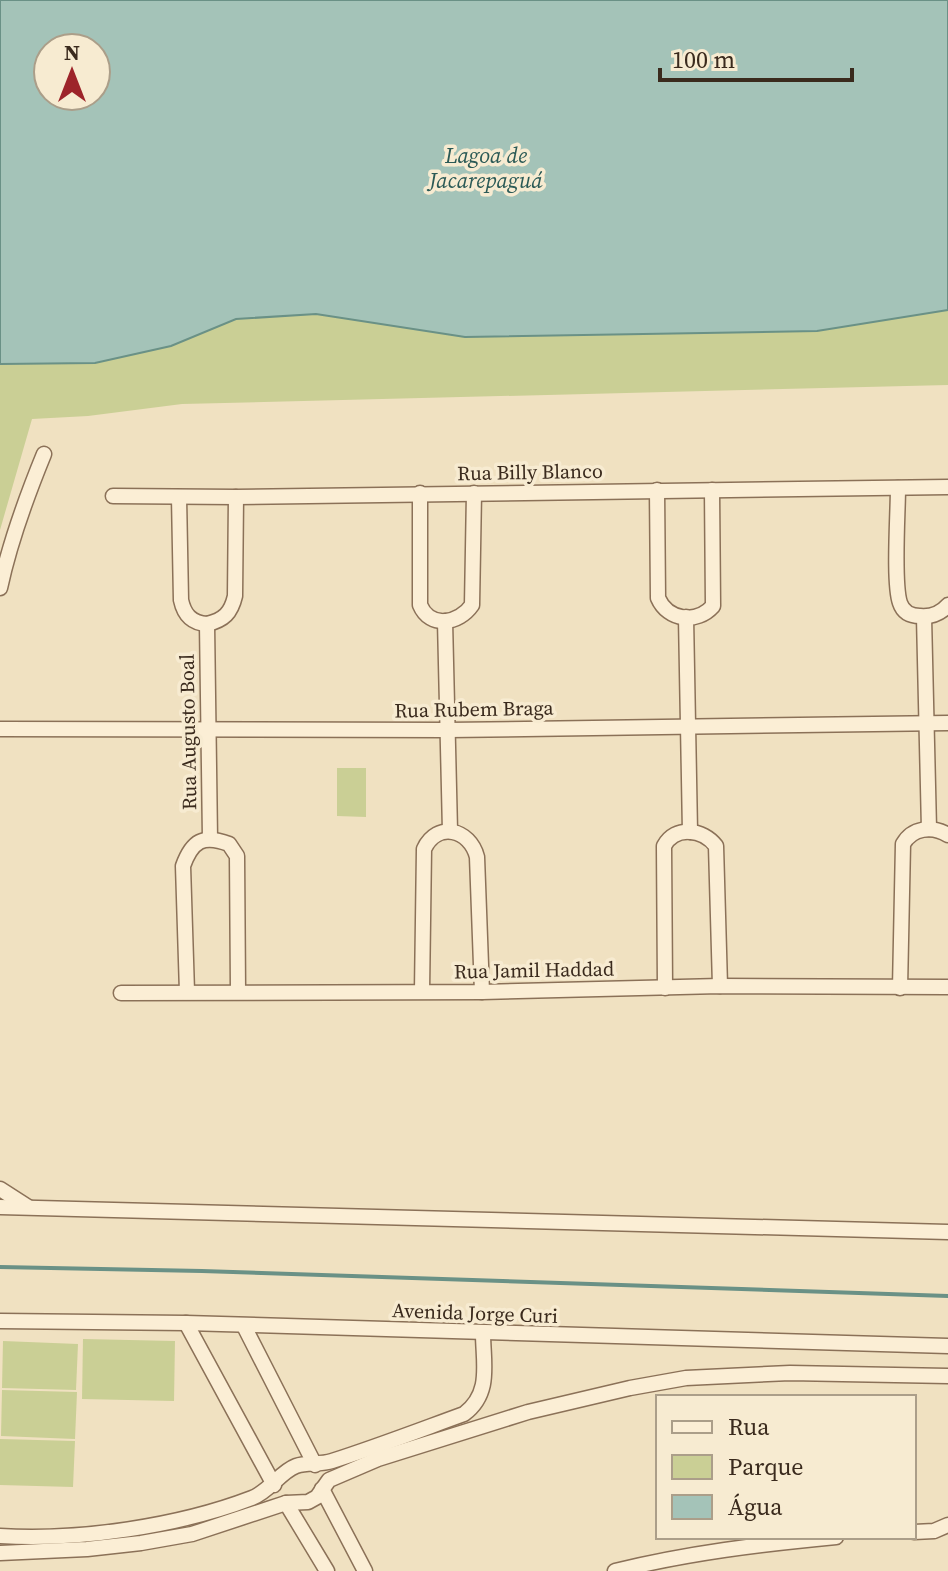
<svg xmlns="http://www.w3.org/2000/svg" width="948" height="1571" font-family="'Source Serif 4',serif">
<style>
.green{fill:#cacf95}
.water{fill:#a4c3b8;stroke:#6a9186;stroke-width:2;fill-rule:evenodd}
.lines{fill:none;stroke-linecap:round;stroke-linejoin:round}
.stream{stroke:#6a9186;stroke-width:4}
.minor-casing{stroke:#8b7158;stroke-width:17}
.minor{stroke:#fbeed5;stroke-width:14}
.labels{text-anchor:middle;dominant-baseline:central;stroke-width:7;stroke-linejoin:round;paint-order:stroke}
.street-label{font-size:20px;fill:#3a2a1d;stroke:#f7ebd1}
.water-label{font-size:22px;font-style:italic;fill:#2b5a56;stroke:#f7ebd1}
</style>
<rect width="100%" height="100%" fill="#f0e1c1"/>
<g class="green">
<polygon points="948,310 948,385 182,404 88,416 32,419 0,530 0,364 95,363 171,346 236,319 316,314 465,337 817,331"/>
<polygon points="337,768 366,768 366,817 337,816"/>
<polygon points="83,1339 175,1341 174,1401 82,1399"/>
<polygon points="3,1341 78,1344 76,1390 2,1388"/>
<polygon points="2,1390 77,1392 75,1439 1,1436"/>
<polygon points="0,1439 75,1441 73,1487 0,1485"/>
</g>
<path class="water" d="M0,0H948V310L817,331L465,337L316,314L236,319L171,346L95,363L0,364ZM48,48H96V96H48Z"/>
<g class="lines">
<polyline class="stream" points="0,1267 202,1271 948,1296"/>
<g class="minor-casing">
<g id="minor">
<path d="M898,488C898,513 893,583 900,603C903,612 910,616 920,616C931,617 941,613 948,605"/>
<path d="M657,490L658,598C668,621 697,624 713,606L712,490"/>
<path d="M420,493V605C430,629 459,624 472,605L474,493"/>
<polyline points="113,496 236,497 948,487"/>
<path d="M179,497L181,600C184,614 191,623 207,624C224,620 231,613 235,596L236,497"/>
<path d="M0,588C10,541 26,498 44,454"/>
<polyline points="686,617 690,832"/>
<polyline points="924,617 929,829"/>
<polyline points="445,621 450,831"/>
<polyline points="207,624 210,839"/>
<polyline points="0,729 448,730 948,723"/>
<path d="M665,988L664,846C675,825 703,829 716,846L720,986"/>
<path d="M900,988L903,844C912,828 932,825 948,835"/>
<path d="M422,991L424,849C437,821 470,829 477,857L482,992"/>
<path d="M187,992L183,866C192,841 203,834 229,844L237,856L238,991"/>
<polyline points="121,993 482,992 720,986 948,987"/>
<polyline points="0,1189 28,1207"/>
<polyline points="0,1207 948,1232"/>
<polyline points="0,1321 186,1323 948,1346"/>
<polyline points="186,1323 274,1485"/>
<polyline points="244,1326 315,1465"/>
<polyline points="322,1489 365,1571"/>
<polyline points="286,1503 327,1571"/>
<polyline points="914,1532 934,1531 948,1525"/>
<path d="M0,1536C79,1541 179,1526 252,1498C270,1491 280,1472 296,1466C307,1462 320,1465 332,1461C376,1447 420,1430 464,1414C492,1393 483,1363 483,1333"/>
<polyline points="0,1553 87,1549 141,1543 192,1534 286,1503 308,1502 317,1497 329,1480 378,1459 528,1412 630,1388 686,1378 790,1373 948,1376"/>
<path d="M615,1571C688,1553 762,1544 836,1537"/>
</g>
</g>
<use href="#minor" class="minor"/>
</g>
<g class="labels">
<g class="street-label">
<text transform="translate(530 472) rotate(-1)">Rua Billy Blanco</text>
<text transform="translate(474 709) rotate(-1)">Rua Rubem Braga</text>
<text transform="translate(188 732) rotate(-91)">Rua Augusto Boal</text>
<text transform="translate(534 970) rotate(-1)">Rua Jamil Haddad</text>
<text transform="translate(475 1313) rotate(2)">Avenida Jorge Curi</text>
</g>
<g class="water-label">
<text x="486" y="155">Lagoa de<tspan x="486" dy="25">Jacarepaguá</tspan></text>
</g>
</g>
<rect x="656" y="1395" width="260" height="144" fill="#f7ebd1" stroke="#ab9e89" stroke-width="2"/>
<rect x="672" y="1421" width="40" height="12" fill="#fbeed5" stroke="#ab9e89" stroke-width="2"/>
<text x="728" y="1435" font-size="24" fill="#3a2a1d">Rua</text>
<rect x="672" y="1455" width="40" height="24" fill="#cacf95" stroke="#ab9e89" stroke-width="2"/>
<text x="728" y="1475" font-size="24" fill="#3a2a1d">Parque</text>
<rect x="672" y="1495" width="40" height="24" fill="#a4c3b8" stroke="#ab9e89" stroke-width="2"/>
<text x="728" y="1515" font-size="24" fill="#3a2a1d">Água</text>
<g transform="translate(72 72)"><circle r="38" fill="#f7ebd1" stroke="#ab9e89" stroke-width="2"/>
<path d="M0-6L14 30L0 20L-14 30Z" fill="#9d242a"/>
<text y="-12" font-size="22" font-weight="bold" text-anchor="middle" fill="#3a2a1d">N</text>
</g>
<path d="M660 68v12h192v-12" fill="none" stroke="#3a2a1d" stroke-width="4"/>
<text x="672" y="68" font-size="24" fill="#3a2a1d" stroke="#f7ebd1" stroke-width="6" paint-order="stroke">100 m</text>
</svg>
